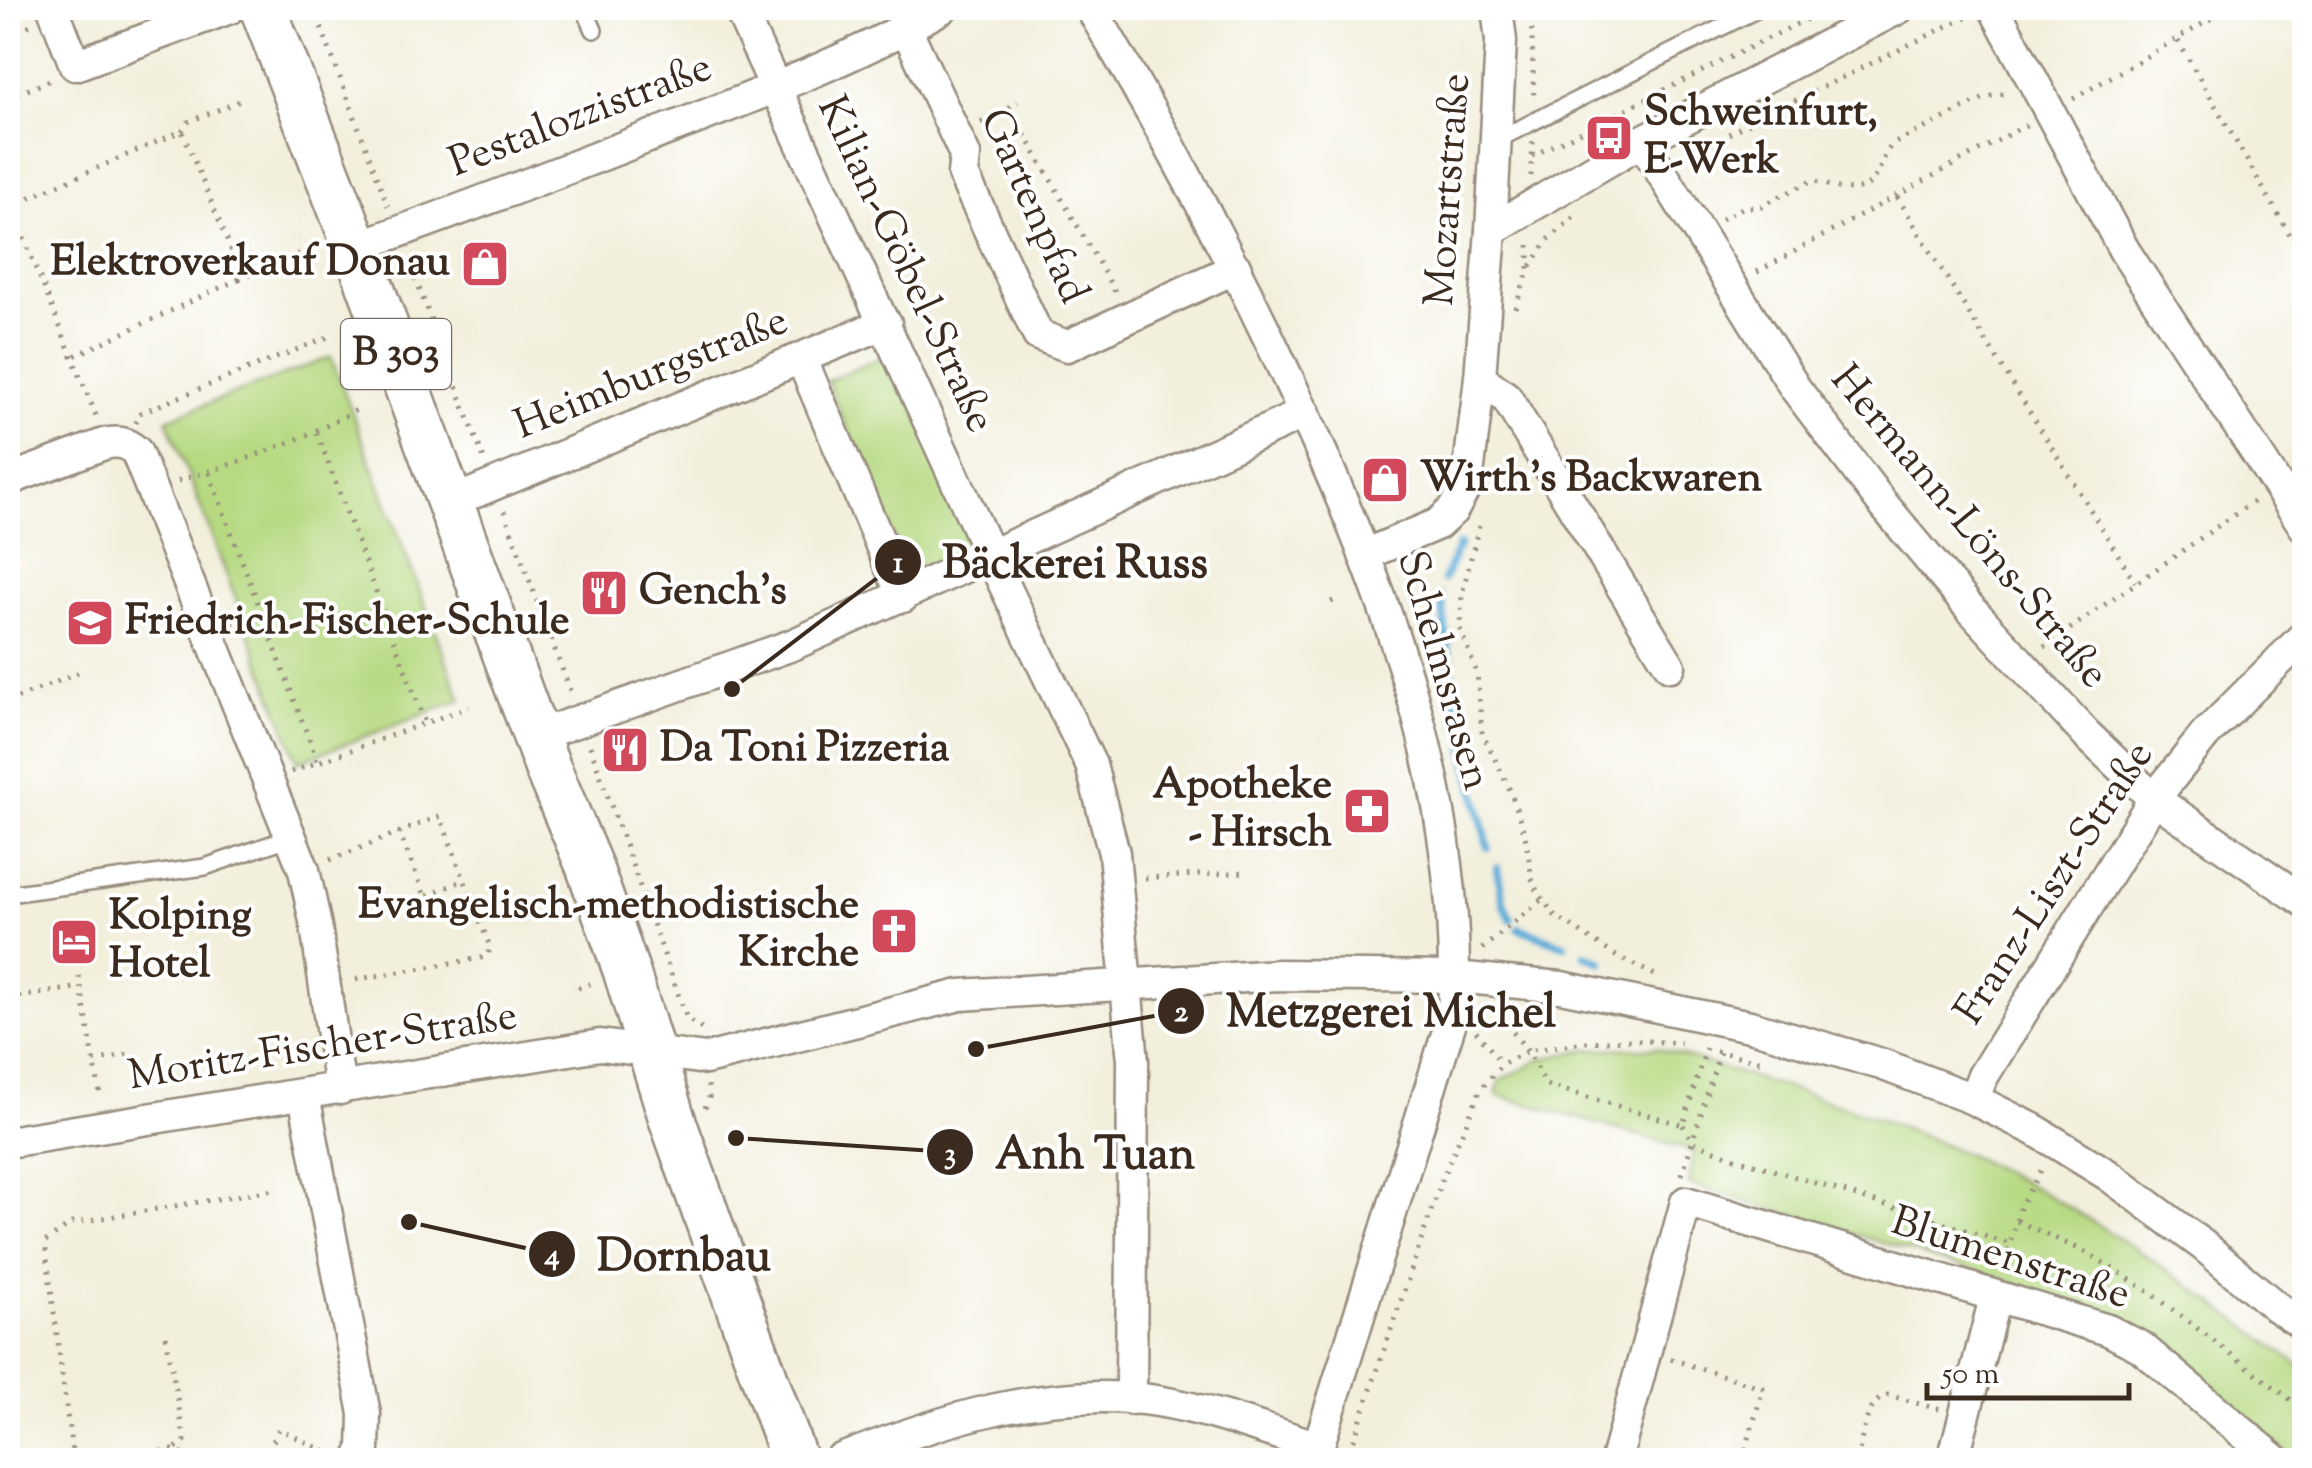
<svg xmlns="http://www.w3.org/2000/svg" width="2312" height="1468" font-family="'Sorts Mill Goudy',serif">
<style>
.green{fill:#b6d981;stroke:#788250;stroke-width:2.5}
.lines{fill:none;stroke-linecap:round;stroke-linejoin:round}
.stream{stroke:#5faed9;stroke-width:8}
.lane-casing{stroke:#968c7d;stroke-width:20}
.street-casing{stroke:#968c7d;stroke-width:35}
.primary-casing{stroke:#968c7d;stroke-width:50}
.path{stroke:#968c7d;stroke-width:5;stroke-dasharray:2.5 8;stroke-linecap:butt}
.lane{stroke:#fff;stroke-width:15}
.street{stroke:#fff;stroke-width:30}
.primary{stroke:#fff;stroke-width:45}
.labels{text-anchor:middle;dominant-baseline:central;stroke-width:8;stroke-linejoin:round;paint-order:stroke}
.shield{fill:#fff;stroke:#766a62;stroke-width:2.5}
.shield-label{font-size:40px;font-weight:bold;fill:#3b2a1e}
.poi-label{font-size:42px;font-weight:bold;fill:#3b2a1e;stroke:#fff;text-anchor:start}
.street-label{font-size:42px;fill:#3b2a1e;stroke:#fff}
.leader{fill:none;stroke:#3b2a1e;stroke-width:4}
.callout-dot{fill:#3b2a1e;stroke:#fff;stroke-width:4}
.mark-label{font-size:30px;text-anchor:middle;font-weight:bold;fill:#fff}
.callout-label{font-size:45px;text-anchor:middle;font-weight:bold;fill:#3b2a1e;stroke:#fff;stroke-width:8;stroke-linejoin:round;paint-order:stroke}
</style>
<rect width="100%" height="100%" fill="#fff"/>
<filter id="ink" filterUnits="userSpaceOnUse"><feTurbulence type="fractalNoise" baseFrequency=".01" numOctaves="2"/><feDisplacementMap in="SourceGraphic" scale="20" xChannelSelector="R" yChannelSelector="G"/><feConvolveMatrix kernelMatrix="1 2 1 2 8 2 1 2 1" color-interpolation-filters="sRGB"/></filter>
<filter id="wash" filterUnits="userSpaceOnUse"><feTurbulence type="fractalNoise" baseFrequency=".0048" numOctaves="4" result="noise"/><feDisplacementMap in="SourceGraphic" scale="40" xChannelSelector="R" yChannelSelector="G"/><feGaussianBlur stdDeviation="2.25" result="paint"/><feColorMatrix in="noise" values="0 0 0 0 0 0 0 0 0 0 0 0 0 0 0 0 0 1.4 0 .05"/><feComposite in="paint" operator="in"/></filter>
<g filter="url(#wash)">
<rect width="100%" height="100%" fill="#f2efdc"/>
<g class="green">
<polygon points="891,353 974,546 909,573 827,381"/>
<polygon points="331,357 461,700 298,762 167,419"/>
<path d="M1657,1048C1788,1088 1920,1125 2040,1191C2133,1242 2219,1307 2304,1369V1460H2297L2148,1341L2092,1312L1986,1274L1689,1184L1693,1151L1496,1095L1500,1081L1542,1059L1588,1049Z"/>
</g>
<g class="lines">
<g class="stream">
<polyline points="1444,579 1459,545"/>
<polyline points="1441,596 1459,726"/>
<polyline points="1465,748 1488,847"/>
<polyline points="1497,868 1504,905 1511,919"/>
<polyline points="1519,928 1564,945"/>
<polyline points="1585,955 1602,962"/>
</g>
</g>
</g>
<g filter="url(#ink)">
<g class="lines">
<g class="lane-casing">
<g id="lane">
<polyline points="584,8 594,30"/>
<polyline points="1497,140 1760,8"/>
<polyline points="8,894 205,867 291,837"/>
</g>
</g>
<g class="street-casing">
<g id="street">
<polyline points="53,8 75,65 230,8"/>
<polyline points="739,8 991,557 1091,765 1114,853 1133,1061 1131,1399"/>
<path d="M1091,8C1163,129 1230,254 1290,383C1383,581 1464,793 1453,1015L1314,1460"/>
<polyline points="1994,8 2124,250 2304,526"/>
<polyline points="906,28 965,155 963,174 1038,335 1067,346 1236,268"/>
<polyline points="1642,141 1795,388 1882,503 1969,607 2086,734 2154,799 2304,901"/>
<polyline points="1491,230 1642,141 1899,8"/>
<path d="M356,247C457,212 557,173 656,134C753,97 852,60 942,8"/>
<polyline points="802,360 903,597"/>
<polyline points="1480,378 1506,397 1670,666"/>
<path d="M8,480L104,444C118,441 125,442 136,451L304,870L316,926L340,1089"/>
<polyline points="449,503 886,323"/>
<polyline points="1364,555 1438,524 1453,510 1467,484 1480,378 1491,230 1501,41 1497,8"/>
<polyline points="536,736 792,645 1305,413"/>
<polyline points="304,1095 365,1414 364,1450 359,1460"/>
<polyline points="1973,1099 1983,1076 2154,799 2205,735 2304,636"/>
<polyline points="8,1142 600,1045 706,1059 960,995 1278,975 1455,977 1561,987 1750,1026 1881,1064 1973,1099 2035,1130 2108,1175 2204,1246 2275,1306 2304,1325"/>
<path d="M839,1460C940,1420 1046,1385 1157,1401C1212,1410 1265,1430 1318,1447"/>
<polyline points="1616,1460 1686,1202 2108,1330 2141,1347 2275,1460"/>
<polyline points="1953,1460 1995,1298"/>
</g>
</g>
<g class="primary-casing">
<polyline id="primary" points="263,8 356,247 548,769 589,866 626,970 672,1119 794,1460"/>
</g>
<g class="path">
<polyline points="314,8 388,206"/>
<polyline points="1410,8 1411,15"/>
<polyline points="1531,8 1534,101"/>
<polyline points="8,34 33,24"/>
<polyline points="2178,41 2304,259"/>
<polyline points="8,98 51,80"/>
<polyline points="2073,99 2230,8"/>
<polyline points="1009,107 1117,295"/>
<polyline points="981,123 1018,102"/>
<polyline points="182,131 188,122 245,99"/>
<polyline points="1532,156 1829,8"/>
<polyline points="1683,160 1741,127 1968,16"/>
<polyline points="1531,176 1533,142"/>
<polyline points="1897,197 2135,582"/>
<polyline points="8,199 97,418"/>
<polyline points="10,206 182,131 236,262 239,279 72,357"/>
<path d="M1721,219L1742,208L1761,206L1813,180C1832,186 1859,199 1874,179C1882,168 1883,154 1893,144L1986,97L2008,93"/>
<polyline points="408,259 484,459"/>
<polyline points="1531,266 1548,240 1576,215"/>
<polyline points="1757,272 2028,124"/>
<polyline points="239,279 303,252"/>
<polyline points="1515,308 1529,269 1529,237"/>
<polyline points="136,423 140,413 333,335"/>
<polyline points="317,433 425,723"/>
<polyline points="209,473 318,763"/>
<path d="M178,481C241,462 302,441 360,408"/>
<polyline points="1388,488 1390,491"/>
<polyline points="504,511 571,693"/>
<polyline points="1479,526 1462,594 1460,629 1477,673 1482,733 1510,790 1525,835 1533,884 1553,914 1616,956 1655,975"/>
<polyline points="1331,602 1338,599"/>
<polyline points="232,624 261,612"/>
<polyline points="2044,647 2257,499"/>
<polyline points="8,702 83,671"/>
<polyline points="590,746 687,1019 702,1029"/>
<polyline points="291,772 469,707"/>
<polyline points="399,832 425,896"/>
<polyline points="330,860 440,816 490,947 488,955 481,958 353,980"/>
<polyline points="1145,878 1247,872"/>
<polyline points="379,898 392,906 412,902 464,880"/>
<polyline points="1482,949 1541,900"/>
<polyline points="79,976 101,1099"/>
<polyline points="578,988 592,983"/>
<polyline points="19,997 80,987"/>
<polyline points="1493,1008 1528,1051 1546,1085 1683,1125 1706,1048"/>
<polyline points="1476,1031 1502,1064"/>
<polyline points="1716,1051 1764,1062"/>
<polyline points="94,1061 129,1054"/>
<polyline points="705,1108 709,1098 708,1085"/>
<polyline points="1683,1125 1692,1141 1735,1158 2010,1244"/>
<polyline points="1682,1175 1720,1052"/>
<polyline points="2017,1221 2088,1253 2151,1293 2304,1410"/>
<polyline points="2003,1271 2021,1204 2043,1168"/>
<polyline points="166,1336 185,1441 173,1450"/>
<polyline points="1671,1359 1763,1388 1743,1460"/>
<polyline points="73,1460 45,1242 72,1223 278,1189"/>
<polyline points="77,1460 173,1450 197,1460"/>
<polyline points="264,1460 279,1429 333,1455"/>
<polyline points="1347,1460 1443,1176 1481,1089 1502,1064 1528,1051 1584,1042 1631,1040 1681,1043"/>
<path d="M1857,1460C1863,1439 1864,1402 1888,1395L1941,1410"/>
</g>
<use href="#lane" class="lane"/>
<use href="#street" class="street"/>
<use href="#primary" class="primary"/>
</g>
</g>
<defs>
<g id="bus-square" transform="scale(2.5)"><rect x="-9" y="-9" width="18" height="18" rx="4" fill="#d1495b" stroke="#fff"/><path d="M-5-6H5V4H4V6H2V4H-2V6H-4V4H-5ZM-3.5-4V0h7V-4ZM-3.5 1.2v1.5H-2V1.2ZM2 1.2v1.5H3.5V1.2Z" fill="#fff"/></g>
<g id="shop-square" transform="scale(2.5)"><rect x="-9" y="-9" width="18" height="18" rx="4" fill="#d1495b" stroke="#fff"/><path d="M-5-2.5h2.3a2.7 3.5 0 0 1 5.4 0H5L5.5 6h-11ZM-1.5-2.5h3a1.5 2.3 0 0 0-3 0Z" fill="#fff"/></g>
<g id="restaurant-square" transform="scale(2.5)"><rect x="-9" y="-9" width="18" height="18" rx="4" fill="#d1495b" stroke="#fff"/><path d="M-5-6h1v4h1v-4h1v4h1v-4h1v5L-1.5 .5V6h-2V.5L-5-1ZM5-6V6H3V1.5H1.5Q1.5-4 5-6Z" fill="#fff"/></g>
<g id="school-square" transform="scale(2.5)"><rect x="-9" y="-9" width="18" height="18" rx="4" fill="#d1495b" stroke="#fff"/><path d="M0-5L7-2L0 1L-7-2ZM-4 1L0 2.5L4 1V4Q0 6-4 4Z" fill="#fff"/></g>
<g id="pharmacy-square" transform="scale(2.5)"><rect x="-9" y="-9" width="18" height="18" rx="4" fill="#d1495b" stroke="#fff"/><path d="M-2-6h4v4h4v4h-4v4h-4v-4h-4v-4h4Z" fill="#fff"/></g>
<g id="church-square" transform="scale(2.5)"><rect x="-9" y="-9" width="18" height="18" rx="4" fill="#d1495b" stroke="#fff"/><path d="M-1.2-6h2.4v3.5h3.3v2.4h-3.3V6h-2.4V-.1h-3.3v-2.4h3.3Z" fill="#fff"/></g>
<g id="hotel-square" transform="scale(2.5)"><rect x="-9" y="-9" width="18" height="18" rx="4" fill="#d1495b" stroke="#fff"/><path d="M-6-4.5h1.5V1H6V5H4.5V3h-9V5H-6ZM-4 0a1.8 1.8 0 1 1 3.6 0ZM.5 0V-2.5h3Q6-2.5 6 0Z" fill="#fff"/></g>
</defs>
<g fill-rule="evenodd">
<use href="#bus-square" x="1609" y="138"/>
<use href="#shop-square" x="485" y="264"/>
<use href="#shop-square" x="1385" y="480"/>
<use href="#restaurant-square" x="604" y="593"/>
<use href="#school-square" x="90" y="623"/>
<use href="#restaurant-square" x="625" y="750"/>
<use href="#pharmacy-square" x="1367" y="811"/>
<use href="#church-square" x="894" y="931"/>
<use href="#hotel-square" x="74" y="942"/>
</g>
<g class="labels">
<rect class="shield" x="341" y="319" width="110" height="70" rx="8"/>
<g class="shield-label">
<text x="396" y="354">B 303</text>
</g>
<g class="poi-label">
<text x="1644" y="114">Schweinfurt,<tspan x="1644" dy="48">E-Werk</tspan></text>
<text x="450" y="264" text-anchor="end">Elektroverkauf Donau</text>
<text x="1420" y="480">Wirth's Backwaren</text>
<text x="639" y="593">Gench's</text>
<text x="125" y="623">Friedrich-Fischer-Schule</text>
<text x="660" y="750">Da Toni Pizzeria</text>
<text x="1332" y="787" text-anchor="end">Apotheke<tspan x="1332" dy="48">- Hirsch</tspan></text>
<text x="859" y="907" text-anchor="end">Evangelisch-methodistische<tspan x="859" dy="48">Kirche</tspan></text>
<text x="109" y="918">Kolping<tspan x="109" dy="48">Hotel</tspan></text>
</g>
<g class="street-label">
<text transform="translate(581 117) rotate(-21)">Pestalozzistraße</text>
<text transform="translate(1450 190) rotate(-86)">Mozartstraße</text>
<text transform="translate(1032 207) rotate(66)">Gartenpfad</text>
<text transform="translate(904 265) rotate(65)">Kilian-Göbel-Straße</text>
<text transform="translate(652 375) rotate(-22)">Heimburgstraße</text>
<text transform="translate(1968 528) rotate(50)">Hermann-Löns-Straße</text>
<text transform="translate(1442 671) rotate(74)">Schelmsrasen</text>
<text transform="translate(2056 884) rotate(-57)">Franz-Liszt-Straße</text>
<text transform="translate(323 1048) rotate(-9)">Moritz-Fischer-Straße</text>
<text transform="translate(2010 1260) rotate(18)">Blumenstraße</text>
</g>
</g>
<path class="leader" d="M732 689L898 562M976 1049L1181 1011M736 1138L950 1152M409 1222L552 1254"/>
<g class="callout-dot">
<circle cx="732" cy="689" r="10"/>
<circle cx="976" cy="1049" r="10"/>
<circle cx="736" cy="1138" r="10"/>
<circle cx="409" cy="1222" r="10"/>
<circle cx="898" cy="562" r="25"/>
<circle cx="1181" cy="1011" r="25"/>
<circle cx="950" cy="1152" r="25"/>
<circle cx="552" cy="1254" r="25"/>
</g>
<g class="mark-label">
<text x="898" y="572">1</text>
<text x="1181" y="1021">2</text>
<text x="950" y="1163">3</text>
<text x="552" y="1264">4</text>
</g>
<g class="callout-label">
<text x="1075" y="577">Bäckerei Russ</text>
<text x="1391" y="1026">Metzgerei Michel</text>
<text x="1095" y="1168">Anh Tuan</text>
<text x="684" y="1270">Dornbau</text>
</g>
<rect width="2312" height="1468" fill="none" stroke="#fff" stroke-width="40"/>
<path d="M1927 1383v15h202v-15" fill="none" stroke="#3b2a1e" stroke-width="5"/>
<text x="1942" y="1383" font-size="30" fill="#3b2a1e" stroke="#ffffff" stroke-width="8" paint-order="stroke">50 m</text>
</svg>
